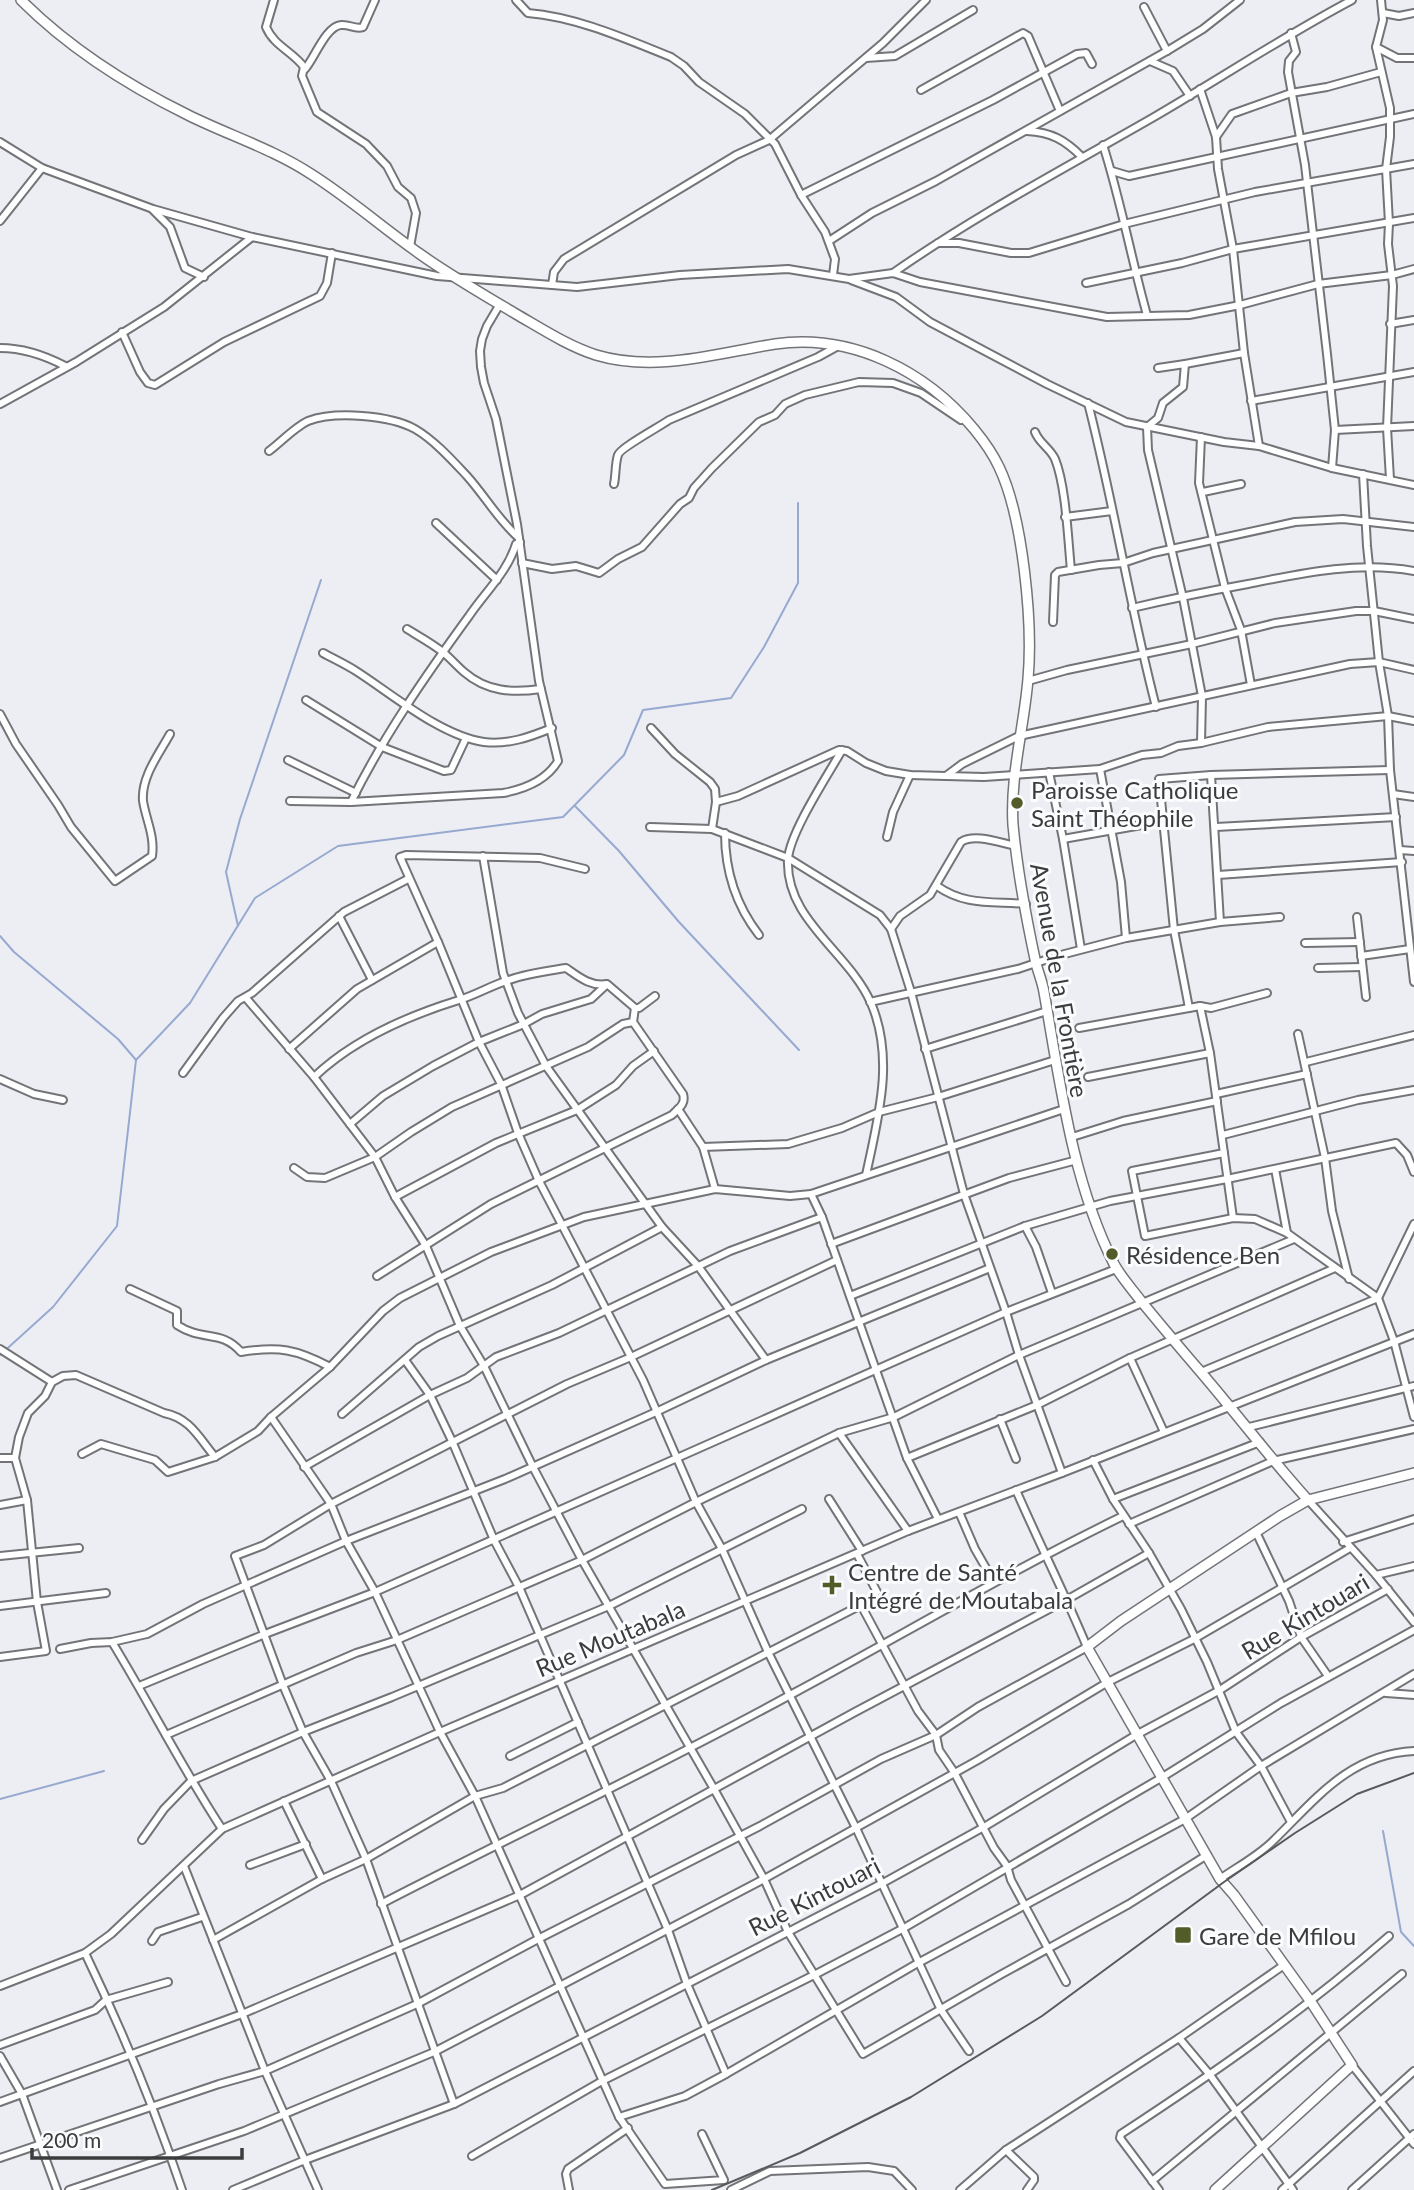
<svg xmlns="http://www.w3.org/2000/svg" width="1414" height="2190" font-family="Lato,sans-serif">
<style>
.lines{fill:none;stroke-linecap:round;stroke-linejoin:round}
.stream{stroke:#97a9d1;stroke-width:2}
.street-casing{stroke:#727478;stroke-width:10}
.secondary-casing{stroke:#727478;stroke-width:12}
.street{stroke:#fff;stroke-width:6}
.secondary{stroke:#fff;stroke-width:9}
.rail{stroke:#58595b;stroke-width:2}
.poi-dot{fill:#535b29;stroke:#fafcfe;stroke-width:2.5}
.labels{text-anchor:middle;dominant-baseline:central;stroke-width:6;stroke-linejoin:round;paint-order:stroke}
.poi-label{font-size:24px;fill:#3b3c3d;stroke:#fafcfe;text-anchor:start}
.street-label{font-size:24px;fill:#3b3c3d;stroke:#fafcfe}
</style>
<rect width="100%" height="100%" fill="#eceef3"/>
<g class="lines">
<g class="stream">
<polyline points="575,806 619,851 679,922 799,1050"/>
<polyline points="238,926 226,872 240,819 321,580"/>
<polyline points="0,936 14,952 118,1039 136,1060"/>
<polyline points="0,1355 53,1307 117,1226 136,1060 190,1003 255,898 338,846 563,817 624,755 643,710 731,698 764,647 798,583 798,503"/>
<polyline points="0,1799 104,1771"/>
<polyline points="1383,1831 1401,1932 1414,1946"/>
</g>
<g class="street-casing">
<g id="street">
<path d="M274,0L266,27C274,46 292,51 304,67L302,76L317,112L366,144L387,166L398,187L411,198L416,213L410,247"/>
<path d="M516,0L528,13C577,17 626,39 671,57L684,66L699,82L745,114L775,144L801,195L825,232L835,259L833,275"/>
<polyline points="1381,0 1383,20 1376,47 1390,108 1390,137 1386,169 1389,223 1388,244 1393,286 1387,428 1390,479"/>
<polyline points="1144,7 1167,51"/>
<polyline points="1383,13 1399,16 1414,13"/>
<polyline points="1291,33 1296,52 1289,61 1288,72 1305,165 1327,354 1335,430 1332,468"/>
<polyline points="1376,47 1397,58 1414,58"/>
<polyline points="866,58 895,56 973,10"/>
<polyline points="1150,61 1173,71 1190,96"/>
<path d="M305,69C314,59 326,26 341,25C350,24 355,30 363,27L375,0"/>
<polyline points="1200,89 1216,137 1218,169 1233,249 1244,353 1259,446"/>
<polyline points="921,90 1023,33 1028,36 1060,111"/>
<path d="M1027,131C1051,132 1065,140 1082,157"/>
<polyline points="1216,137 1232,114 1291,93 1327,87 1381,72"/>
<polyline points="0,142 42,168 153,209 252,237 437,276 577,287 680,275 788,269 849,279 893,273 920,282 1107,317 1189,315 1240,305 1318,284 1392,275 1414,269"/>
<path d="M1103,145C1121,201 1131,258 1147,315"/>
<polyline points="1112,171 1129,176 1414,114"/>
<polyline points="801,195 993,100 1077,54 1086,53 1092,64"/>
<polyline points="153,210 170,227 185,268 204,277"/>
<polyline points="0,221 42,168"/>
<polyline points="829,241 872,213 936,181 1167,51 1203,29 1240,0"/>
<polyline points="938,243 959,243 1011,253 1029,253 1124,224 1255,192 1414,164"/>
<path d="M893,273C976,215 1067,167 1154,117C1221,78 1284,36 1352,0"/>
<polyline points="851,280 896,297 930,322 1047,384 1126,422 1224,442 1259,446 1332,468 1414,485"/>
<polyline points="1086,283 1182,263 1233,249 1414,218"/>
<polyline points="552,285 554,272 564,259 736,155 769,140 883,43 926,0"/>
<polyline points="1390,324 1414,320"/>
<polyline points="122,332 140,372 148,383 155,385 224,342 320,296 327,283 332,253"/>
<path d="M0,348C24,348 44,355 65,366"/>
<polyline points="1185,364 1244,353"/>
<polyline points="1158,368 1185,364 1183,387 1163,403 1158,418 1147,427 1148,450 1183,598 1202,696 1201,743"/>
<polyline points="1251,401 1414,372"/>
<path d="M1088,403C1114,504 1130,607 1156,707"/>
<polyline points="0,404 76,362 164,307 252,237"/>
<polyline points="1335,430 1414,426"/>
<path d="M1035,432C1039,443 1050,448 1055,459C1066,486 1068,540 1071,570"/>
<polyline points="1201,437 1199,483 1225,588 1241,630 1251,685"/>
<path d="M269,451C281,442 295,427 308,421C335,411 390,415 415,429C434,440 452,460 467,476C485,496 499,521 519,538"/>
<polyline points="1363,474 1367,546 1379,662 1388,716 1390,770 1414,982"/>
<path d="M614,484C616,475 615,464 618,455C620,448 659,427 669,420L818,357L838,346"/>
<polyline points="1203,492 1241,484"/>
<polyline points="1065,517 1112,511"/>
<polyline points="436,523 497,580"/>
<polyline points="522,563 552,569 576,566 599,573 618,559 642,547 680,504 689,498 694,488 712,468 759,422 775,415 785,404 805,395 859,382 893,383 921,393 961,420"/>
<path d="M1132,608C1170,599 1209,591 1248,584C1303,573 1358,561 1414,571"/>
<polyline points="1053,622 1055,575 1058,572 1099,565 1123,563 1153,553 1295,522 1343,519 1414,527"/>
<path d="M407,629C420,637 433,644 444,653C451,659 457,666 464,672C487,692 513,693 541,689"/>
<path d="M323,653C334,659 345,664 356,671C392,694 441,736 484,742C508,745 530,737 552,728"/>
<polyline points="1028,681 1067,670 1192,644 1275,623 1356,611 1374,611 1414,619"/>
<polyline points="306,700 382,747 444,771 451,770 466,738"/>
<path d="M0,714L16,744L58,805L71,827L115,881L152,856C155,836 146,820 143,801C141,777 159,754 170,734"/>
<polyline points="651,728 675,754 710,782 715,789 716,802 712,829"/>
<path d="M842,750C828,775 790,832 788,859C785,920 848,951 871,1003C895,1059 878,1118 866,1175"/>
<polyline points="288,760 356,793"/>
<polyline points="1100,769 1121,882 1126,938"/>
<polyline points="1049,772 1063,839 1081,949"/>
<polyline points="1211,775 1390,770"/>
<polyline points="946,776 984,777 1100,769 1142,755 1161,753 1178,746 1201,743 1268,727 1388,716 1414,721"/>
<polyline points="1393,794 1414,797"/>
<path d="M290,801L351,802L503,793C525,789 546,781 558,761L539,681L517,524L496,419L484,383L481,367L480,351L482,339L487,326L500,304"/>
<path d="M351,802C383,737 426,675 469,616C485,592 507,573 516,544L520,542"/>
<polyline points="716,802 738,796 839,750 847,751 866,763 886,771 910,775 946,776 962,764 1019,736 1350,664 1379,662 1414,670"/>
<polyline points="650,827 712,829 788,858 880,915 891,929 911,992 964,1194 1006,1312 1019,1355 1062,1473"/>
<polyline points="1216,827 1396,817"/>
<path d="M725,833C725,871 735,904 759,935"/>
<polyline points="887,837 893,812 910,775"/>
<polyline points="1063,839 1164,821"/>
<polyline points="1400,850 1414,851"/>
<polyline points="483,856 503,973 518,1013 546,1066 662,1227 698,1266 766,1360"/>
<polyline points="585,869 540,858 406,855 400,857 438,942 479,1042 501,1084 518,1133 539,1181 643,1380 696,1502 722,1549 768,1652 856,1828 941,2010 969,2051"/>
<polyline points="1218,875 1402,862"/>
<path d="M937,886C965,906 993,901 1026,904"/>
<polyline points="339,916 372,980"/>
<polyline points="1357,917 1366,997"/>
<path d="M891,929L900,916L930,895L961,842C975,833 1000,843 1016,846"/>
<polyline points="1305,943 1360,942"/>
<polyline points="1361,956 1410,949"/>
<polyline points="1318,968 1362,967"/>
<polyline points="246,998 314,1077 375,1157 395,1197 426,1246 460,1326 484,1366 533,1467 582,1560 714,1789 764,1879 788,1932 863,2054 1000,1975 1129,1904 1207,1855"/>
<polyline points="870,1002 1018,969 1057,956 1126,938 1220,922 1280,917"/>
<polyline points="1200,1006 1210,1053 1233,1218"/>
<polyline points="1189,1008 1174,930 1159,779 1211,775 1220,922"/>
<polyline points="1079,1028 1200,1006 1211,1008 1267,993"/>
<polyline points="1298,1034 1325,1158 1332,1211 1349,1279"/>
<polyline points="289,1049 357,989 438,942"/>
<polyline points="925,1049 1047,1011"/>
<polyline points="1306,1062 1414,1035"/>
<polyline points="183,1073 223,1018 238,1001 252,993 344,912 408,879"/>
<path d="M314,1077C354,1039 407,1016 459,1000C476,995 492,985 509,980C528,973 547,971 566,968C579,977 591,987 607,984L635,1008"/>
<polyline points="1088,1077 1210,1053"/>
<polyline points="0,1079 34,1094 63,1100"/>
<polyline points="1216,1094 1307,1074"/>
<polyline points="678,1109 703,1147 715,1189"/>
<polyline points="350,1124 383,1096 433,1066 479,1042 524,1024 542,1014 591,999 606,985"/>
<polyline points="1223,1135 1358,1100 1414,1090"/>
<polyline points="1072,1137 1123,1121 1217,1101"/>
<polyline points="703,1147 788,1144 842,1128 879,1112 938,1097 1055,1060"/>
<polyline points="1224,1153 1132,1171 1145,1236 1233,1218 1255,1219 1287,1233 1378,1298 1394,1341 1414,1417"/>
<polyline points="294,1168 307,1177 325,1178 375,1157 411,1132 452,1107 588,1047 623,1024 633,1022 635,1008 639,1008 655,996"/>
<polyline points="1275,1169 1287,1233"/>
<polyline points="811,1194 822,1217 907,1458 938,1519"/>
<polyline points="395,1197 496,1143 577,1110 616,1085 633,1066 654,1051"/>
<polyline points="1025,1226 1036,1247 1052,1293"/>
<polyline points="831,1244 1009,1178 1077,1160"/>
<path d="M377,1276L491,1204L672,1115C679,1108 686,1104 683,1094L633,1022"/>
<path d="M130,1289L177,1311V1325C203,1342 221,1329 241,1352C279,1346 296,1349 330,1367"/>
<polyline points="850,1296 1025,1226 1110,1201 1227,1179 1396,1143 1407,1155 1414,1172"/>
<polyline points="0,1349 52,1382"/>
<polyline points="1130,1358 1164,1432"/>
<polyline points="405,1360 430,1395 452,1441 494,1540 519,1587 668,1930 687,1984 726,2074"/>
<polyline points="1201,1372 1378,1298 1414,1224"/>
<polyline points="342,1414 419,1347 438,1336 552,1285 662,1227"/>
<polyline points="271,1417 331,1504 346,1541 375,1592 440,1732 475,1796 619,2117 665,2184 724,2180 702,2134"/>
<polyline points="1000,1419 1016,1459"/>
<polyline points="1249,1427 1414,1386"/>
<polyline points="839,1433 908,1531"/>
<polyline points="82,1454 101,1444 155,1460 168,1472 215,1457 258,1431 271,1417 330,1367 383,1311 400,1298 491,1252 584,1217 715,1189 790,1196 811,1194 1064,1109"/>
<polyline points="0,1458 15,1458"/>
<polyline points="907,1458 1037,1405 1130,1358 1335,1268"/>
<polyline points="1093,1460 1113,1499 1149,1553 1181,1609 1207,1662 1236,1732 1261,1766 1291,1822"/>
<polyline points="304,1467 430,1395 467,1378 496,1357 559,1333 730,1251 822,1217"/>
<polyline points="829,1499 862,1551"/>
<polyline points="1113,1499 1260,1442"/>
<polyline points="1308,1500 1376,1575 1414,1622"/>
<polyline points="0,1505 27,1500"/>
<polyline points="959,1512 975,1549 994,1582"/>
<polyline points="1129,1524 1273,1461 1414,1429"/>
<polyline points="1256,1532 1289,1601 1301,1637 1328,1676"/>
<polyline points="1343,1542 1414,1519"/>
<polyline points="857,1554 877,1592"/>
<polyline points="0,1556 79,1548"/>
<polyline points="1376,1575 1414,1566"/>
<polyline points="0,1606 106,1593"/>
<path d="M112,1642C150,1704 182,1768 222,1829"/>
<polyline points="60,1649 91,1643 112,1642 147,1634 203,1604 346,1541 505,1479 656,1412 766,1360 990,1268"/>
<path d="M0,1657L46,1651L37,1602L27,1500L15,1458L19,1437L28,1413L45,1396L52,1382L63,1376L76,1375L164,1413C190,1418 199,1438 215,1457"/>
<polyline points="139,1686 265,1634 375,1592 1006,1312 1116,1269"/>
<polyline points="1386,1693 1414,1695"/>
<polyline points="166,1735 356,1653 397,1640 582,1560 696,1502 839,1433 894,1417 1019,1355 1294,1239"/>
<polyline points="510,1756 578,1722"/>
<polyline points="284,1801 322,1879"/>
<polyline points="142,1840 164,1809 191,1781 303,1732 392,1697 609,1606 802,1509"/>
<polyline points="250,1865 306,1844"/>
<polyline points="184,1866 265,2071 318,2190"/>
<path d="M1220,1879C1237,1867 1258,1856 1273,1841C1315,1800 1349,1754 1414,1751"/>
<path d="M381,1904C518,1833 657,1768 792,1694C902,1635 1010,1571 1123,1516"/>
<polyline points="213,1940 322,1879 366,1859 475,1796 503,1788 861,1605 918,1711 936,1735 939,1750 954,1772 994,1848 1007,1866 1011,1880 1066,1982"/>
<polyline points="152,1941 158,1932 202,1917"/>
<path d="M85,1953C122,2030 155,2109 182,2190"/>
<polyline points="0,1986 85,1953 111,1934 222,1829 440,1732 908,1531 1062,1473 1414,1334"/>
<polyline points="1179,2038 1210,2075 1293,2190"/>
<polyline points="0,2045 95,2010 106,2000 168,1982"/>
<polyline points="0,2056 22,2094 57,2190"/>
<polyline points="1352,2065 1414,2144"/>
<polyline points="0,2102 242,2014 520,1895 855,1712 1068,1599 1149,1553"/>
<polyline points="454,2104 366,1859 331,1781 303,1732 283,1685 235,1556 264,1545 331,1504 567,1384 631,1357 837,1260"/>
<polyline points="619,2117 685,2096 726,2074 918,1963 1185,1819 1261,1766 1414,1674"/>
<polyline points="1006,2150 1034,2177 1034,2180 1027,2190"/>
<polyline points="472,2156 602,2081 816,1974 904,1928 1161,1778 1281,1703 1414,1630"/>
<path d="M0,2158L219,2084L265,2071L417,2004L540,1938L760,1826L881,1759L936,1735L978,1707L1087,1647C1065,1594 1039,1543 1016,1490"/>
<polyline points="1152,2181 1402,1974"/>
<polyline points="69,2190 244,2131 434,2052 764,1879 978,1760 1108,1682 1194,1639 1350,1548"/>
<polyline points="233,2190 305,2160 454,2104 881,1884 984,1827 1136,1735 1220,1690 1301,1637 1388,1589"/>
<polyline points="569,2190 566,2174 568,2169 628,2128"/>
<polyline points="731,2190 770,2171 868,2167 894,2171 912,2190"/>
<polyline points="960,2190 1006,2150 1179,2038 1284,1965"/>
<path d="M1159,2190L1120,2138L1121,2134C1214,2073 1305,2010 1389,1936"/>
<polyline points="1282,2190 1414,2071"/>
<polyline points="1352,2190 1414,2134"/>
</g>
</g>
<g class="secondary-casing">
<g id="secondary">
<path d="M21,0C69,48 127,85 188,115C228,135 273,149 311,174C349,198 383,228 420,254C451,276 484,295 516,314C542,329 568,346 596,355C656,373 717,353 775,344C852,333 926,371 974,429C983,440 993,454 999,467C1023,517 1033,623 1028,679C1024,728 1010,775 1013,825C1017,867 1026,917 1035,959C1037,970 1042,980 1044,992C1060,1082 1072,1181 1114,1264C1121,1277 1132,1289 1141,1301C1160,1324 1179,1347 1199,1370C1236,1413 1270,1458 1308,1500"/>
<polyline points="1215,2190 1352,2065 1311,2002 1234,1895 1220,1879 1087,1647 1121,1621 1280,1516 1308,1500 1414,1473"/>
</g>
</g>
<use href="#street" class="street"/>
<use href="#secondary" class="secondary"/>
<polyline class="rail" points="712,2190 800,2153 911,2097 1042,2016 1224,1882 1295,1833 1357,1794 1414,1773"/>
</g>
<g class="poi-dot">
<circle cx="1017" cy="803" r="7"/>
<circle cx="1112" cy="1254" r="7"/>
<path d="M828.5 1574.5h7v7h7v7h-7v7h-7v-7h-7v-7h7z"/>
<rect x="1174" y="1926" width="18" height="18" rx="3.5"/>
</g>
<g class="labels">
<g class="poi-label">
<text x="1031" y="789">Paroisse Catholique<tspan x="1031" dy="28">Saint Théophile</tspan></text>
<text x="1126" y="1254">Résidence Ben</text>
<text x="848" y="1571">Centre de Santé<tspan x="848" dy="28">Intégré de Moutabala</tspan></text>
<text x="1199" y="1935">Gare de Mfilou</text>
</g>
<g class="street-label">
<text transform="translate(1060 980) rotate(80)">Avenue de la Frontière</text>
<text transform="translate(1305 1616) rotate(-31)">Rue Kintouari</text>
<text transform="translate(610 1638) rotate(-23)">Rue Moutabala</text>
<text transform="translate(814 1896) rotate(-27)">Rue Kintouari</text>
</g>
</g>
<path d="M32 2148v10h210v-10" fill="none" stroke="#3b3c3d" stroke-width="3.5"/>
<text x="42" y="2148" font-size="21" fill="#3b3c3d" stroke="#fafcfe" stroke-width="5" paint-order="stroke">200 m</text>
</svg>
